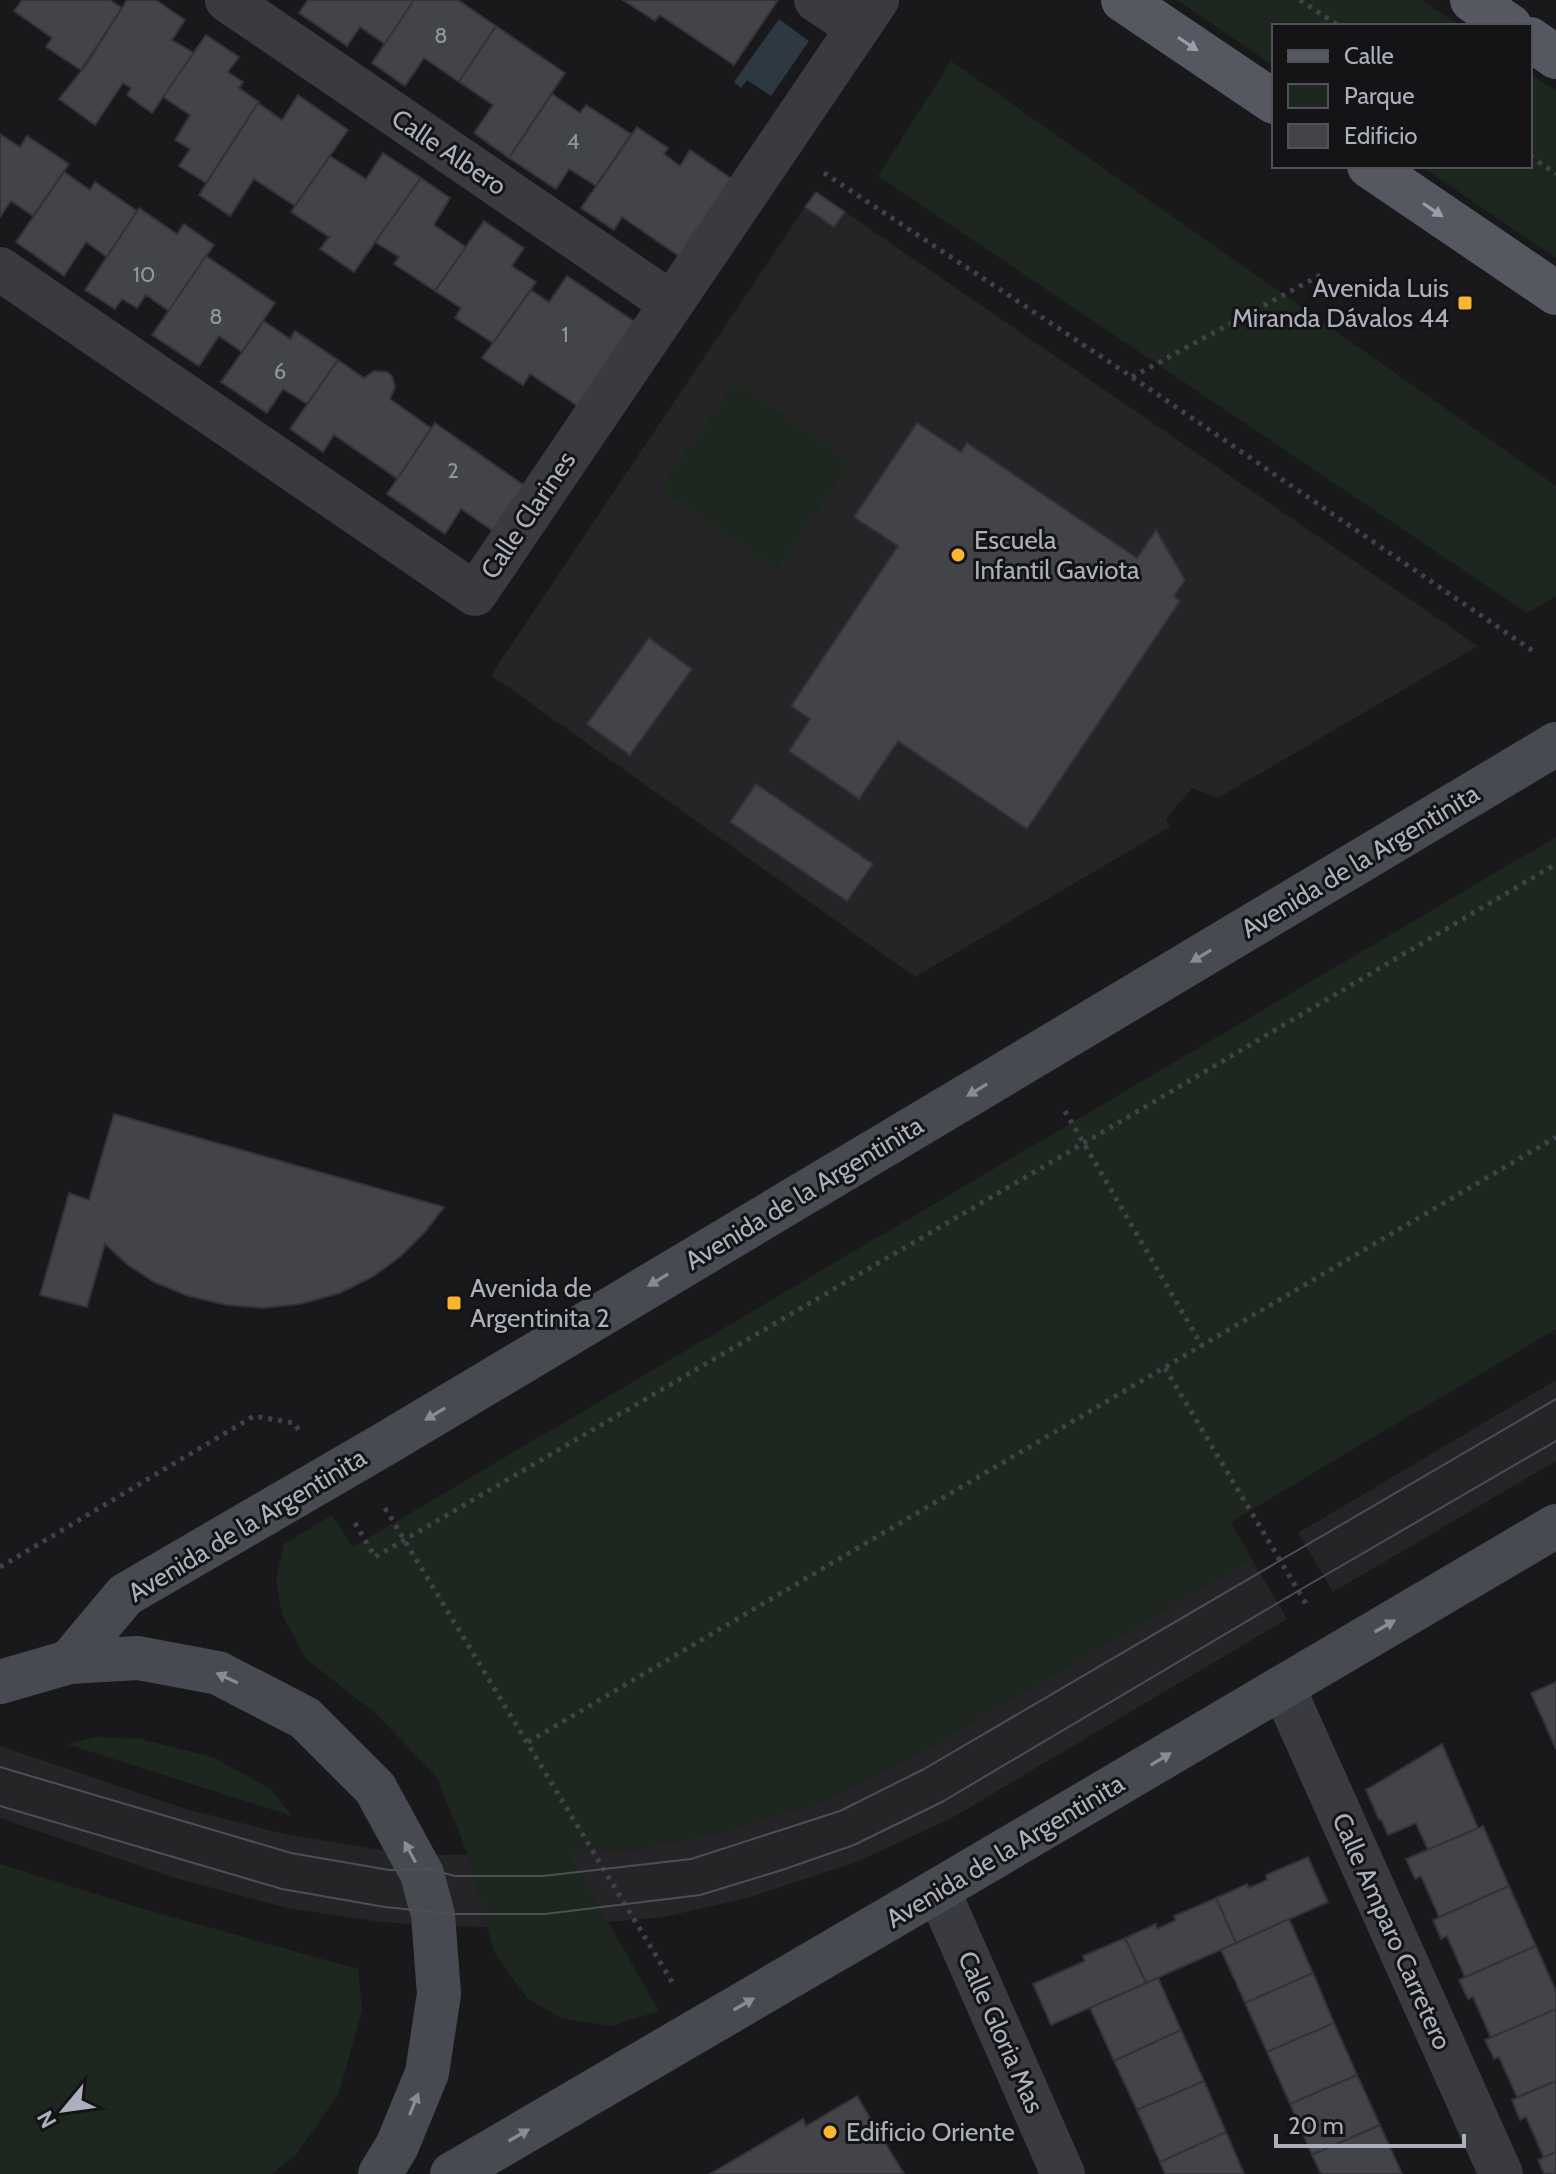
<svg xmlns="http://www.w3.org/2000/svg" width="1556" height="2174" font-family="Cabin,sans-serif">
<style>
.built{fill:#252528}
.green{fill:#1e271f}
.water{fill:#2e3840}
.building{fill:#434448;stroke:#333337;stroke-width:2}
.lines{fill:none;stroke-linecap:round;stroke-linejoin:round}
.path{stroke:#3f4248;stroke-width:5;stroke-dasharray:4 6;stroke-linecap:butt}
.street{stroke:#3a3b41;stroke-width:44}
.secondary{stroke:#474a51;stroke-width:44}
.primary{stroke:#555860;stroke-width:44}
.tram{stroke:#4c4f56;stroke-width:2}
.oneway{fill:#9a9eaa}
.oneway2{fill:#888c97}
.poi-dot{fill:#fcb530;stroke:#141416;stroke-width:3}
.labels{text-anchor:middle;dominant-baseline:central;stroke-width:6;stroke-linejoin:round;paint-order:stroke}
.number-label{font-size:22px;fill:#91959f}
.street-label{font-size:26px;fill:#abb0bc;stroke:#141416}
.poi-label{font-size:26px;fill:#abb0bc;stroke:#141416;text-anchor:start}
</style>
<rect width="100%" height="100%" fill="#19191b"/>
<g class="built">
<polygon points="805,207 834,227 845,212 1478,646 1218,798 1192,788 1166,819 1170,827 915,977 491,675"/>
<polygon points="1556,1380 1556,1461 1333,1592 1298,1533"/>
<polygon points="1252,1559 1287,1619 950,1819 854,1863 747,1898 664,1917 609,1922 488,1927 428,1926 375,1921 287,1908 172,1877 0,1818 0,1746 186,1809 284,1834 412,1855 569,1854 625,1851 721,1832 827,1800 914,1756"/>
</g>
<g class="green">
<polygon points="1177,0 1422,0 1460,26 1274,26 1274,66"/>
<polygon points="951,61 1556,486 1556,596 1527,613 878,176"/>
<polygon points="1530,74 1556,91 1556,258 1421,166 1530,166"/>
<polygon points="735,381 851,462 776,570 660,488"/>
<polygon points="1556,837 1556,1329 1231,1522 1252,1559 914,1756 827,1800 721,1832 625,1851 569,1854 659,2011 611,2026 561,2018 527,1998 494,1952 465,1847 436,1776 374,1712 306,1659 282,1614 276,1580 284,1544 332,1515 353,1547"/>
<polygon points="95,1737 141,1739 213,1757 270,1789 292,1816 67,1744"/>
<polygon points="0,1864 140,1908 358,1969 362,2010 339,2093 296,2155 272,2174 0,2174"/>
</g>
<polygon class="water" points="779,19 809,41 771,96 747,80 741,88 734,82"/>
<g class="building">
<polygon points="22,0 110,0 122,8 81,70 46,47 52,38 14,11"/>
<polygon points="127,0 156,0 185,20 172,40 194,53 152,113 127,95 131,88 123,83 95,125 59,99 88,62"/>
<polygon points="308,0 414,0 385,44 360,27 347,46 299,13"/>
<polygon points="414,0 458,0 496,26 459,82 424,58 405,86 372,63"/>
<polygon points="623,0 778,0 734,65 660,15 655,21"/>
<polygon points="496,26 565,73 509,158 474,133 493,105 459,82"/>
<polygon points="206,35 239,57 228,72 243,82 239,88 259,102 206,183 179,166 190,149 175,140 190,115 163,97"/>
<polygon points="552,94 580,113 586,105 631,134 596,186 569,169 556,189 509,158"/>
<polygon points="298,95 348,130 295,206 254,179 230,216 199,195 258,103 282,120"/>
<polygon points="637,127 668,148 664,154 680,166 690,150 732,179 680,257 622,217 614,230 581,208"/>
<polygon points="0,134 20,147 27,136 69,164 33,216 11,201 0,217"/>
<polygon points="383,153 421,178 354,272 320,249 329,237 291,212 330,156 366,179"/>
<polygon points="64,172 90,190 95,182 137,211 107,257 86,242 64,276 16,242"/>
<polygon points="421,178 450,198 434,225 466,247 435,291 394,264 399,257 375,242"/>
<polygon points="816,192 845,212 834,227 805,207"/>
<polygon points="139,208 177,234 184,224 214,245 169,311 146,295 137,308 122,299 115,309 85,290"/>
<polygon points="484,221 524,248 512,266 536,282 493,343 455,318 461,308 435,291"/>
<polygon points="206,256 275,303 242,352 219,336 199,366 152,335"/>
<polygon points="567,276 638,324 579,407 530,374 523,385 482,358 531,290 549,302"/>
<polygon points="264,321 290,339 295,331 338,360 307,404 283,389 267,413 221,382"/>
<polygon points="338,360 364,378 374,371 387,372 392,376 395,387 390,399 431,428 398,479 334,435 323,452 290,429"/>
<polygon points="435,423 525,486 493,531 461,509 445,534 387,494"/>
<polygon points="917,423 961,452 967,443 1137,558 1156,530 1185,580 1174,596 1180,601 1027,829 898,741 859,799 789,751 810,719 791,706 898,546 854,517"/>
<polygon points="649,638 692,669 630,755 587,724"/>
<polygon points="756,784 873,864 847,901 730,822"/>
<polygon points="114,1114 444,1207 425,1232 401,1256 374,1276 340,1293 300,1304 263,1308 227,1305 188,1296 154,1282 128,1265 105,1244 87,1307 40,1295 69,1193 89,1200"/>
<polygon points="1556,1682 1556,1749 1531,1693"/>
<polygon points="1442,1744 1478,1828 1428,1850 1416,1823 1388,1835 1381,1819 1379,1820 1366,1790"/>
<polygon points="1483,1826 1509,1886 1439,1917 1421,1876 1415,1879 1406,1859"/>
<polygon points="1308,1857 1328,1902 1236,1943 1216,1898 1247,1884 1249,1888 1267,1880 1266,1875"/>
<polygon points="1509,1886 1536,1946 1465,1977 1447,1936 1441,1939 1433,1920"/>
<polygon points="1216,1898 1236,1943 1146,1983 1125,1938 1156,1924 1157,1929 1176,1920 1174,1916"/>
<polygon points="1289,1919 1313,1973 1245,2003 1221,1950"/>
<polygon points="1125,1938 1146,1983 1051,2025 1033,1984 1085,1961 1083,1956"/>
<polygon points="1536,1946 1556,1991 1556,2009 1491,2038 1473,1997 1468,1999 1459,1980"/>
<polygon points="1313,1973 1334,2023 1267,2052 1245,2003"/>
<polygon points="1158,1978 1181,2030 1114,2061 1090,2008"/>
<polygon points="1556,2009 1556,2081 1517,2097 1499,2057 1494,2059 1485,2040"/>
<polygon points="1334,2023 1357,2075 1290,2104 1267,2052"/>
<polygon points="1181,2030 1204,2081 1137,2110 1114,2061"/>
<polygon points="1357,2075 1380,2125 1312,2155 1290,2104"/>
<polygon points="1204,2081 1226,2132 1160,2162 1137,2110"/>
<polygon points="1556,2081 1556,2152 1544,2158 1526,2117 1520,2120 1512,2100"/>
<polygon points="857,2096 904,2174 710,2174 803,2119 806,2126"/>
<polygon points="1380,2125 1402,2174 1321,2174 1312,2155"/>
<polygon points="1226,2132 1244,2174 1165,2174 1160,2162"/>
<polygon points="1556,2152 1556,2174 1544,2174 1538,2160"/>
</g>
<g class="lines">
<g class="path">
<polyline points="1300,0 1339,26"/>
<polyline points="1530,156 1556,174"/>
<polyline points="824,173 1132,377 1533,651"/>
<polyline points="1132,377 1324,273"/>
<polyline points="1065,1111 1202,1346"/>
<polyline points="1165,1368 1308,1607"/>
<polyline points="385,1508 672,1982"/>
<polyline points="355,1523 375,1557 1084,1143 1556,864"/>
<polyline points="0,1567 254,1416 294,1423 300,1432"/>
<polyline points="528,1742 1556,1137"/>
</g>
<g class="street">
<polyline points="227,0 671,303"/>
<polyline points="816,0 858,28"/>
<polyline points="0,269 475,594 877,0"/>
<polyline points="1283,1687 1501,2174"/>
<polyline points="938,1890 1063,2174"/>
</g>
<g class="secondary">
<polyline points="69,1662 125,1595 388,1442 1556,744"/>
<polyline points="0,1682 69,1662 138,1658 218,1673 305,1718 375,1788 422,1874 433,1915 439,1994 427,2073 397,2146 380,2174"/>
<polyline points="452,2174 938,1890 1556,1526"/>
</g>
<g class="primary">
<polyline points="1123,0 1274,102"/>
<polyline points="1472,0 1510,26"/>
<polyline points="1530,39 1556,57"/>
<polyline points="1369,166 1556,293"/>
</g>
<g class="tram">
<polyline points="0,1767 291,1853 389,1870 430,1869 455,1876 543,1876 691,1859 840,1811 924,1769 1556,1399"/>
<polyline points="0,1806 282,1889 385,1907 453,1914 545,1914 700,1895 782,1870 854,1845 942,1802 1298,1591 1556,1441"/>
</g>
</g>
<defs><path id="oneway-solid" d="M-6-.8H1V-3.2L6.5 0L1 3.2V.8H-6Z" transform="scale(2)"/></defs>
<g class="oneway">
<use href="#oneway-solid" transform="translate(1188 44) rotate(34)"/>
<use href="#oneway-solid" transform="translate(1433 210) rotate(34)"/>
</g>
<g class="oneway2">
<use href="#oneway-solid" transform="translate(1201 956) rotate(149)"/>
<use href="#oneway-solid" transform="translate(977 1090) rotate(149)"/>
<use href="#oneway-solid" transform="translate(658 1280) rotate(149)"/>
<use href="#oneway-solid" transform="translate(435 1414) rotate(149)"/>
<use href="#oneway-solid" transform="translate(1385 1626) rotate(-30)"/>
<use href="#oneway-solid" transform="translate(227 1678) rotate(-155)"/>
<use href="#oneway-solid" transform="translate(1161 1759) rotate(-31)"/>
<use href="#oneway-solid" transform="translate(410 1852) rotate(-118)"/>
<use href="#oneway-solid" transform="translate(744 2004) rotate(-30)"/>
<use href="#oneway-solid" transform="translate(414 2104) rotate(-68)"/>
<use href="#oneway-solid" transform="translate(519 2135) rotate(-30)"/>
</g>
<g class="poi-dot">
<rect x="1457" y="295" width="16" height="16" rx="4"/>
<circle cx="958" cy="555" r="8"/>
<rect x="446" y="1295" width="16" height="16" rx="4"/>
<circle cx="830" cy="2132" r="8"/>
</g>
<g class="labels">
<g class="number-label">
<text x="441" y="35">8</text>
<text x="573" y="141">4</text>
<text x="144" y="274">10</text>
<text x="216" y="316">8</text>
<text x="565" y="334">1</text>
<text x="280" y="371">6</text>
<text x="453" y="470">2</text>
</g>
<g class="street-label">
<text transform="translate(449 152) rotate(34)">Calle Albero</text>
<text transform="translate(528 515) rotate(-56)">Calle Clarines</text>
<text transform="translate(1360 861) rotate(-31)">Avenida de la Argentinita</text>
<text transform="translate(804 1193) rotate(-31)">Avenida de la Argentinita</text>
<text transform="translate(247 1525) rotate(-31)">Avenida de la Argentinita</text>
<text transform="translate(1005 1851) rotate(-31)">Avenida de la Argentinita</text>
<text transform="translate(1392 1931) rotate(66)">Calle Amparo Carretero</text>
<text transform="translate(1001 2032) rotate(66)">Calle Gloria Mas</text>
</g>
<g class="poi-label">
<text x="1449" y="288" text-anchor="end">Avenida Luis<tspan x="1449" dy="30">Miranda Dávalos 44</tspan></text>
<text x="974" y="540">Escuela<tspan x="974" dy="30">Infantil Gaviota</tspan></text>
<text x="470" y="1288">Avenida de<tspan x="470" dy="30">Argentinita 2</tspan></text>
<text x="846" y="2132">Edificio Oriente</text>
</g>
</g>
<rect x="1272" y="24" width="260" height="144" fill="#141416" stroke="#505258" stroke-width="2"/>
<rect x="1288" y="50" width="40" height="12" fill="#555860" stroke="#505258" stroke-width="2"/>
<text x="1344" y="64" font-size="24" fill="#abb0bc">Calle</text>
<rect x="1288" y="84" width="40" height="24" fill="#1e271f" stroke="#505258" stroke-width="2"/>
<text x="1344" y="104" font-size="24" fill="#abb0bc">Parque</text>
<rect x="1288" y="124" width="40" height="24" fill="#434448" stroke="#505258" stroke-width="2"/>
<text x="1344" y="144" font-size="24" fill="#abb0bc">Edificio</text>
<g transform="translate(64 2110) rotate(241)" stroke="#141416" stroke-width="6" paint-order="stroke">
<path d="M0-6L14 30L0 20L-14 30Z" fill="#abb0bc"/>
<text y="-12" font-size="22" font-weight="bold" text-anchor="middle" fill="#abb0bc">N</text>
</g>
<path d="M1276 2134v12h188v-12" fill="none" stroke="#abb0bc" stroke-width="4"/>
<text x="1288" y="2134" font-size="24" fill="#abb0bc" stroke="#141416" stroke-width="6" paint-order="stroke">20 m</text>
</svg>
